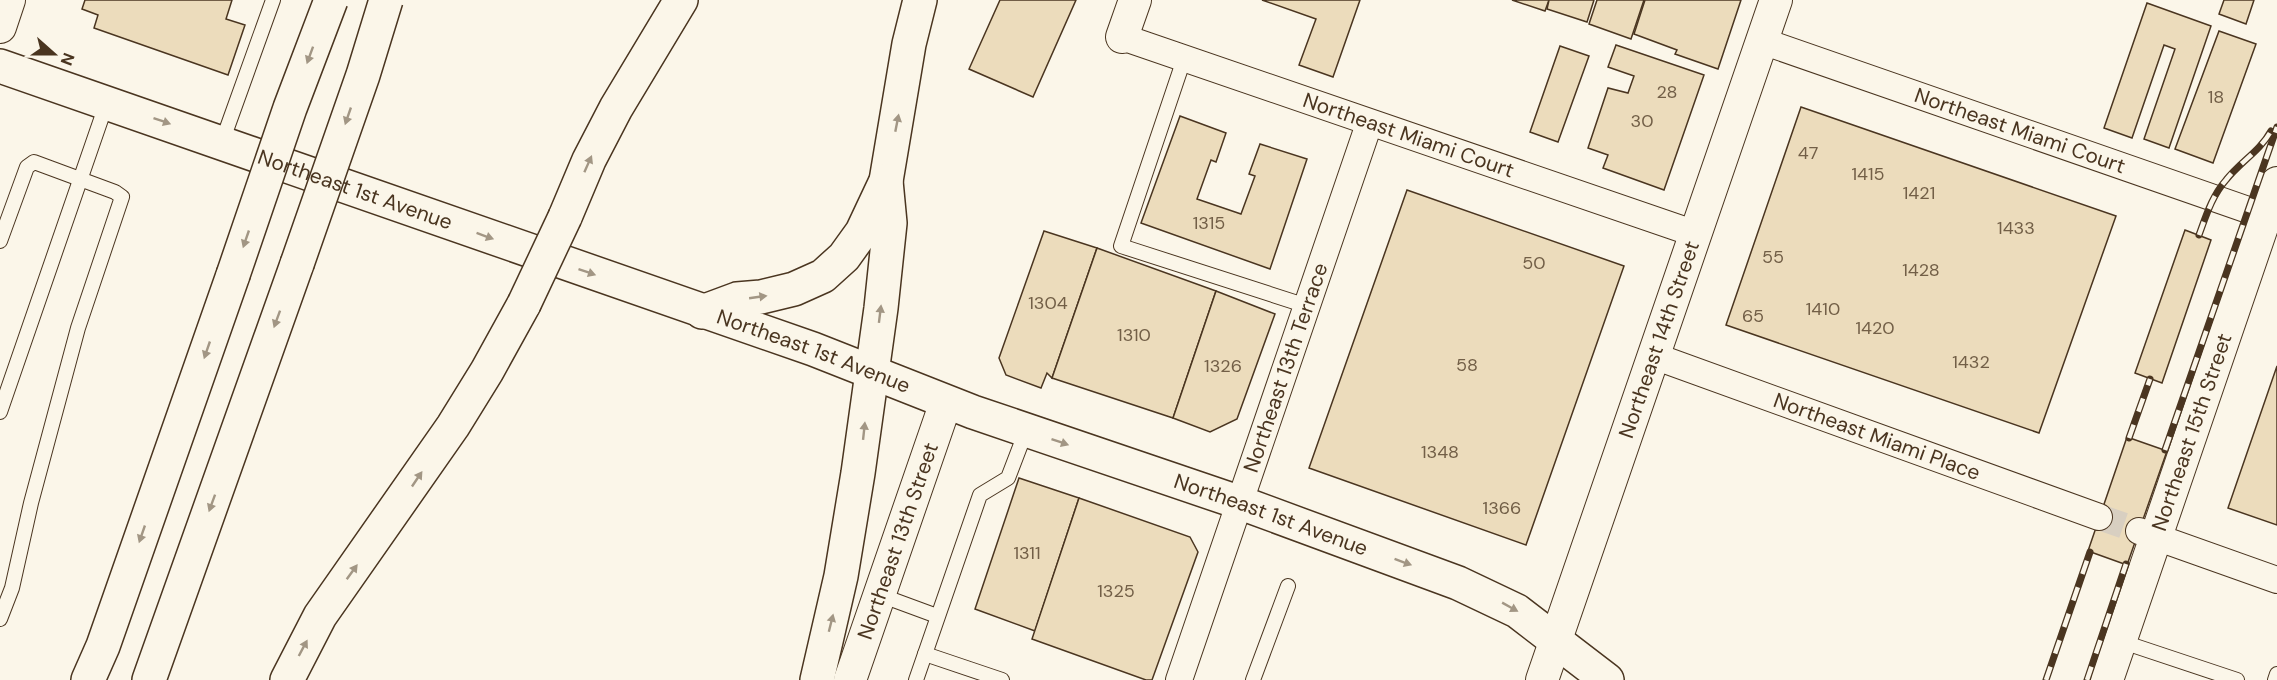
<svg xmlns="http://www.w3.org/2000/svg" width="2277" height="680" font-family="'DM Sans',sans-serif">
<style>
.building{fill:#ecdcbc;stroke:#4a3520;stroke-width:1.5}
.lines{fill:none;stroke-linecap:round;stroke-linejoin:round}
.minor-tunnel{stroke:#d8cfc1;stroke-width:26;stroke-dasharray:26 13;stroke-linecap:butt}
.service-casing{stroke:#4a3520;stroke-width:16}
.minor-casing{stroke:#4a3520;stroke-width:28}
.tertiary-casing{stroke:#4a3520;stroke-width:34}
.secondary-casing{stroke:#4a3520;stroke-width:36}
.motorway-casing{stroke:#4a3520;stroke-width:36}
.service{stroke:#fbf6e9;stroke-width:14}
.minor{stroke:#fbf6e9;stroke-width:26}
.tertiary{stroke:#fbf6e9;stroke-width:32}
.secondary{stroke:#fbf6e9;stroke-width:33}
.motorway{stroke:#fbf6e9;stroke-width:33}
.rail-casing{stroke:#4a3520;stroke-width:7}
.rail{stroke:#fbf6e9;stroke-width:4.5;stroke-dasharray:14;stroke-linecap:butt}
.motorway-bridge-casing{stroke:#4a3520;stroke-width:36;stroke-linecap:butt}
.motorway-bridge{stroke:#fbf6e9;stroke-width:33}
.oneway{fill:#a29684}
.labels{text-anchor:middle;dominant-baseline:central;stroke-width:4.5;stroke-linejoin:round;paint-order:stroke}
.number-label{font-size:18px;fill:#725f47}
.street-label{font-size:21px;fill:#4a3520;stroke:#fbf6e9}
</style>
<rect width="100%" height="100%" fill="#fbf6e9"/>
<g class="building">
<polygon points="85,0 232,0 226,19 245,25 228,75 94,28 98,15 82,9"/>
<polygon points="1000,0 1076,0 1033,97 969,69"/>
<polygon points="1262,0 1360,0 1333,77 1299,65 1316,19"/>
<polygon points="1512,0 1549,0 1545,11"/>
<polygon points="1549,0 1594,0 1587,22 1547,9"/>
<polygon points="1597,0 1644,0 1631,39 1589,24"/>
<polygon points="1645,0 1741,0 1718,69 1675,54 1677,50 1634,34"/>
<polygon points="2224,0 2254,0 2246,24 2219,14"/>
<polygon points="2147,3 2211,26 2169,148 2144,139 2175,49 2164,45 2132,138 2104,128"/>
<polygon points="2219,31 2256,44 2213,163 2175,149"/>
<polygon points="1616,45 1704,75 1664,190 1603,168 1608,155 1588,148 1608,88 1628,93 1634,76 1608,67"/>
<polygon points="1560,46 1589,56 1558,142 1530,132"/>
<polygon points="1801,107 2116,216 2039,433 1726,325"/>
<polygon points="1180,116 1226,133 1216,162 1211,160 1197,199 1241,214 1255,176 1249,174 1260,144 1307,159 1270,269 1141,223"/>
<polygon points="1407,190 1624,266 1526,545 1309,468"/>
<polygon points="2185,230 2211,240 2162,383 2135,373"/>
<polygon points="1044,231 1097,248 1052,378 1047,373 1041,388 1006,375 999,358"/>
<polygon points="1097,248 1216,291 1173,418 1052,378"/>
<polygon points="1216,291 1275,314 1237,419 1210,432 1173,418"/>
<polygon points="2277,366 2277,525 2228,508"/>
<polygon points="2127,437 2167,451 2127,565 2088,551"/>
<polygon points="1019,478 1079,498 1035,631 975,609"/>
<polygon points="1079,498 1190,537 1198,552 1152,680 1146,680 1032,639"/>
</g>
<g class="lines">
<polyline class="minor-tunnel" points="2099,517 2139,531"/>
<g class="service-casing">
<g id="service">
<polyline points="1184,59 1121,246 1307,306"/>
<polyline points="222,142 273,0"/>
<polyline points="0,241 27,167 34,162 115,192 122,197 78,328 31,503 12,588 0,619"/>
<polyline points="0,412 107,102"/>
<polyline points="880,595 937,616"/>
<polyline points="2120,641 2237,680"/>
<polyline points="925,654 1002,680"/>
<polyline points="916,680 980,495 1008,478 1026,431"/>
<polyline points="1253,680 1288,586"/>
<polyline points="2275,680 2277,674"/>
</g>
</g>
<g class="minor-casing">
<g id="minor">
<path id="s1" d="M1122,37L1696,234"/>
<path id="s2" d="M1762,41L2277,220"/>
<path id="s3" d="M1654,356L2099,517"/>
<polyline points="2139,531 2277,580"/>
<path id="s4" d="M1179,680L1369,124"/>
</g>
</g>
<g class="tertiary-casing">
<g id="tertiary">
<polyline points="0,27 9,0"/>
<polyline points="1122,37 1135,0"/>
<path id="s5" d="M850,680L946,402"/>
<path id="s6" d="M1542,680L1776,0"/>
<path id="s7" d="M2107,680L2277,183"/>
</g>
</g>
<g class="secondary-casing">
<g id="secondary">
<path id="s8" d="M0,66L813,349L973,412L1241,503L1458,583L1517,611L1607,680"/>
</g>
</g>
<g class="motorway-casing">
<g id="motorway">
<polyline points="565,217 589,160 616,108 681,0"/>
<polyline points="702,312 737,299 761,297 794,289 823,276 844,257 862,232 886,181 909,44 920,0"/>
<polyline points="88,680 103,646 233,275"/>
<polyline points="149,680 297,264"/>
<polyline points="287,680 320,616 453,426 487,371 524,304"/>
<polyline points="817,680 841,576 858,473 881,308 890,223 886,181"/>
</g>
</g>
<use href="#service" class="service"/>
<use href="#minor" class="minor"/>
<use href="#tertiary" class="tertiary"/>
<use href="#secondary" class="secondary"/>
<use href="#motorway" class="motorway"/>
<g class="rail-casing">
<g id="rail">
<path d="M2199,235C2206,216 2212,196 2226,180C2240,162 2260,151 2271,131"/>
<polyline points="2129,438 2150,379"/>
<polyline points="2165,450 2277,127"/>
<polyline points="2046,680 2090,552"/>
<polyline points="2087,680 2126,564"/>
</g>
</g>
<use href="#rail" class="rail"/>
<g class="motorway-bridge-casing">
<g id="motorway-bridge">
<polyline points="297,264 363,75 386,0"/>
<polyline points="233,275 290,108 331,0"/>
<polyline points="524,304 565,217"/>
</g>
</g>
<use href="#motorway-bridge" class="motorway-bridge"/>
</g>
<defs><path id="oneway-solid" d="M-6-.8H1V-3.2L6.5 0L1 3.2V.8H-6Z" transform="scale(1.5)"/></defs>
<g class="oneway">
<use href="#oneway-solid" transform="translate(310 55) rotate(110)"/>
<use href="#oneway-solid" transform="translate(348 116) rotate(109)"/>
<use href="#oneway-solid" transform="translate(162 121) rotate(19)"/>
<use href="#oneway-solid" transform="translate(897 123) rotate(-79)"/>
<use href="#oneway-solid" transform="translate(588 164) rotate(-66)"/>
<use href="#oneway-solid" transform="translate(485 236) rotate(20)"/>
<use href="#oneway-solid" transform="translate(246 239) rotate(109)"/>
<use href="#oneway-solid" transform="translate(587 272) rotate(19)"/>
<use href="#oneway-solid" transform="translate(758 297) rotate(-8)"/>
<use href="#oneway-solid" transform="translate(880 314) rotate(-83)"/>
<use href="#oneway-solid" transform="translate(277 319) rotate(110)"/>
<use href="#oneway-solid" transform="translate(207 350) rotate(109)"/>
<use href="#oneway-solid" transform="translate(864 431) rotate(-84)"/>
<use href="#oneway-solid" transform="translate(1060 442) rotate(19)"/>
<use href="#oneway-solid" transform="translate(417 479) rotate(-56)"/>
<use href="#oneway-solid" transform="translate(212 503) rotate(110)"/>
<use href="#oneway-solid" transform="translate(142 534) rotate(109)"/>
<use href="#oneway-solid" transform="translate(1403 562) rotate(20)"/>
<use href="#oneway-solid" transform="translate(352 572) rotate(-54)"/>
<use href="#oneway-solid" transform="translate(1510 607) rotate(29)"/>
<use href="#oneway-solid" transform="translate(831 623) rotate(-76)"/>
<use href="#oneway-solid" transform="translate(303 648) rotate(-62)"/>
</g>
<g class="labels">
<g class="number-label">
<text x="1667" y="92">28</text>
<text x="2216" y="97">18</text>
<text x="1642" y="121">30</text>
<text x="1808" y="153">47</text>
<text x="1868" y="174">1415</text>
<text x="1919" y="193">1421</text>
<text x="1209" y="223">1315</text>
<text x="2016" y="228">1433</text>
<text x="1773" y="257">55</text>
<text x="1534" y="263">50</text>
<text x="1921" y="270">1428</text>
<text x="1048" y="303">1304</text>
<text x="1823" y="309">1410</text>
<text x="1753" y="316">65</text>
<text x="1875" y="328">1420</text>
<text x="1134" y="335">1310</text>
<text x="1971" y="362">1432</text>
<text x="1467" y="365">58</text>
<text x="1223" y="366">1326</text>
<text x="1440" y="452">1348</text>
<text x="1502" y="508">1366</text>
<text x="1027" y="553">1311</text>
<text x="1116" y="591">1325</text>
</g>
<g class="street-label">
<text stroke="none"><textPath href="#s2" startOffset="273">Northeast Miami Court</textPath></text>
<text stroke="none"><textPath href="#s1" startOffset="303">Northeast Miami Court</textPath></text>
<text stroke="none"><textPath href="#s8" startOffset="376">Northeast 1st Avenue</textPath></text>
<text stroke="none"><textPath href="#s6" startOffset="360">Northeast 14th Street</textPath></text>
<text stroke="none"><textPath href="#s8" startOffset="862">Northeast 1st Avenue</textPath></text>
<text stroke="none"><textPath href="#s4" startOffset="330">Northeast 13th Terrace</textPath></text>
<text stroke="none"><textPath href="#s7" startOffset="262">Northeast 15th Street</textPath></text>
<text stroke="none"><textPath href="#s3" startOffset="237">Northeast Miami Place</textPath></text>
<text stroke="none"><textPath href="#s8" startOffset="1348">Northeast 1st Avenue</textPath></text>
<text stroke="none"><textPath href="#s5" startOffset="147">Northeast 13th Street</textPath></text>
</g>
</g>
<g transform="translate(54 54) rotate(111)" stroke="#fbf6e9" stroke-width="4.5" paint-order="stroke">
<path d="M0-4.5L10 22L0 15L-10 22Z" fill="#4a3520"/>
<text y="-9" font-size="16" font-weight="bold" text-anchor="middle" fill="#4a3520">N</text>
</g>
</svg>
